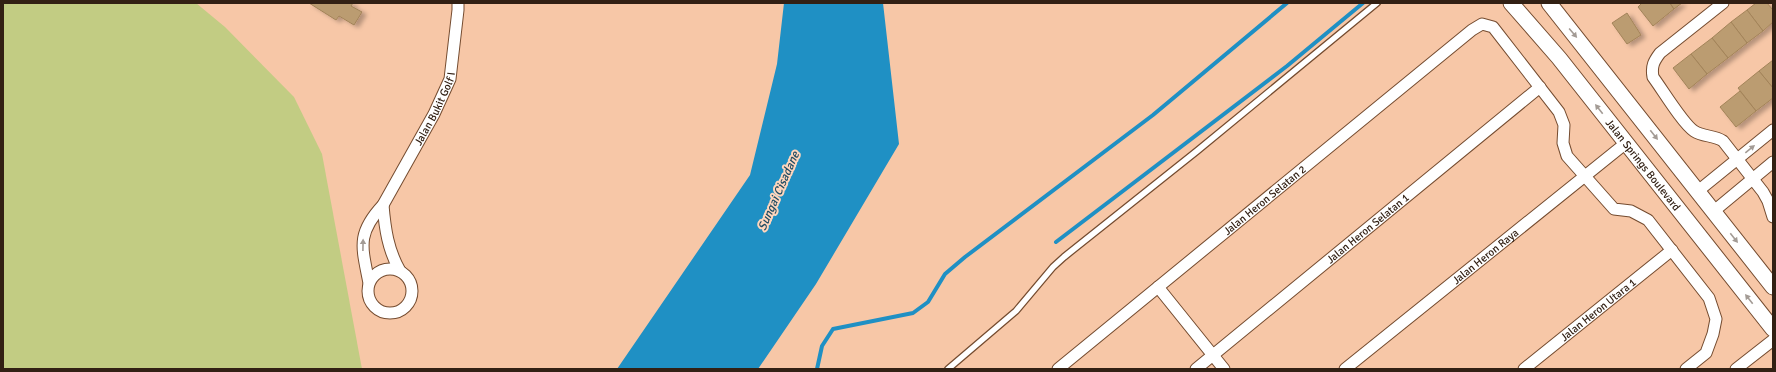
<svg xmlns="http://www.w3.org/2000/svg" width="1776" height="372" font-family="Signika,sans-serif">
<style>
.green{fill:#c2cc83}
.water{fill:#1f90c4}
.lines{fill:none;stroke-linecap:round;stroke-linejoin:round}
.stream{stroke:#1f90c4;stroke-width:4}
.building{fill:#bb9c71;stroke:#a28359;filter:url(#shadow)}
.lane-casing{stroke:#744b2f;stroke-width:8}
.street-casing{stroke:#744b2f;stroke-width:13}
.secondary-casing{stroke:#744b2f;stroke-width:17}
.lane{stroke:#fff;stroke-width:5.5}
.street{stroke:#fff;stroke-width:11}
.secondary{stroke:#fff;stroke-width:15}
.oneway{fill:#a39b95}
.labels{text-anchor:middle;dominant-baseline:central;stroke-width:4;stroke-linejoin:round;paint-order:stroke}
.street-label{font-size:11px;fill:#322014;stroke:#fed6bd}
.water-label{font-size:12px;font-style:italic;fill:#204b62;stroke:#fed6bd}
</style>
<defs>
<filter id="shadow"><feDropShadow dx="4.5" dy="2.5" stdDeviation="2" flood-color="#0004"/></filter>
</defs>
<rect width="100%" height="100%" fill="#f7c7a7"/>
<polygon class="green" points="3,3 196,3 225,27 294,97 322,154 362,369 3,369"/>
<polygon class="water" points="784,3 883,3 899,144 816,284 758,369 617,369 750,175 777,64"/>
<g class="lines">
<g class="stream">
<polyline points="1056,242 1287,66 1363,3"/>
<polyline points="817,369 822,346 833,329 913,313 928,302 945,274 965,257 1153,115 1287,3"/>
</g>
</g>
<g class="building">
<polygon points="309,3 353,3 351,6 362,12 354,25 339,16 336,20"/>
<polygon points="1642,3 1670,3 1674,9 1653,26 1638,7"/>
<polygon points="1670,3 1682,3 1674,9"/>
<polygon points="1756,3 1767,3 1773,10 1773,22 1763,31 1747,10"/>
<polygon points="1747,10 1763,31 1747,43 1731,22"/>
<polygon points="1627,13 1641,35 1627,44 1612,23"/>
<polygon points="1731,22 1747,43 1728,58 1712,38"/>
<polygon points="1712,38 1728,58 1707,74 1691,54"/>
<polygon points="1691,54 1707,74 1689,89 1673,68"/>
<polygon points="1773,60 1773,88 1759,71"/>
<polygon points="1759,71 1773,88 1773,98 1756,111 1738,88"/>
<polygon points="1740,91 1756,111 1736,127 1720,107"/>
</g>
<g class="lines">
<g class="lane-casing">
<polyline id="lane" points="948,369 1016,311 1053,267 1064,257 1197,151 1377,3"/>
</g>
<g class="street-casing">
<g id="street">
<path d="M1723,3L1660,53C1654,61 1651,66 1653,77C1662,89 1683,124 1694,131C1703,137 1714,135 1723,141L1763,192L1768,201L1773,217"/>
<polyline points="1698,191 1773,130"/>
<path d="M383,205C385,229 388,250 400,271"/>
<polyline points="1714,211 1773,162"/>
<circle cx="390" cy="291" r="22"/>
<path id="s1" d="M369,283C362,247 356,234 383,205L434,114L450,79L458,10V3"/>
<polyline points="1158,287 1224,369"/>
<path id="s2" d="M1058,369L1472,30L1482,24L1493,27L1559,112L1564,125L1563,143L1567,156L1614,209L1631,211L1648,220L1709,298L1716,319L1713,334L1706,353L1686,369"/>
<path id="s3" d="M1196,369L1540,87"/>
<path id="s4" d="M1345,369L1626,143"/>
<path id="s5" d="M1524,369L1672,250"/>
<polyline points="1736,369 1773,340"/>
</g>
</g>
<g class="secondary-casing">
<g id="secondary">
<path id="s6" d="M1511,3L1559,58L1773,329"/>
<polyline points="1549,3 1773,287"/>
</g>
</g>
<use href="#lane" class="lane"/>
<use href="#street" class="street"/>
<use href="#secondary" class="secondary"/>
</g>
<defs><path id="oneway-solid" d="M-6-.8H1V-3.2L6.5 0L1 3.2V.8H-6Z"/></defs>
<g class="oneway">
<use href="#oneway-solid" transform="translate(1573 33) rotate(50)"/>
<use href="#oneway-solid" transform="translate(1599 109) rotate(-128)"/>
<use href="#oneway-solid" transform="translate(1654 135) rotate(52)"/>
<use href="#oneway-solid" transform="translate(1750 149) rotate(-39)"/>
<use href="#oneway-solid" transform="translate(1734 238) rotate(52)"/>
<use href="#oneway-solid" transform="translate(363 245) rotate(-89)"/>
<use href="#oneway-solid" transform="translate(1749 299) rotate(-128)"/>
</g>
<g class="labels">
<g class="street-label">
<text stroke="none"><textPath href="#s1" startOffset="194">Jalan Bukit Golf I</textPath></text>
<text stroke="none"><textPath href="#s6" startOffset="209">Jalan Springs Boulevard</textPath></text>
<text stroke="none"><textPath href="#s2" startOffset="267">Jalan Heron Selatan 2</textPath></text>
<text stroke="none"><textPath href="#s3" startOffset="222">Jalan Heron Selatan 1</textPath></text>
<text stroke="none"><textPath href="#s4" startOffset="180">Jalan Heron Raya</textPath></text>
<text stroke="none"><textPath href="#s5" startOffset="95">Jalan Heron Utara 1</textPath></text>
</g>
<g class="water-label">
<text transform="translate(779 191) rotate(-66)">Sungai Cisadane</text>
</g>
</g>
<rect width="1776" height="372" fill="none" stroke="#322014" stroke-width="8"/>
</svg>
